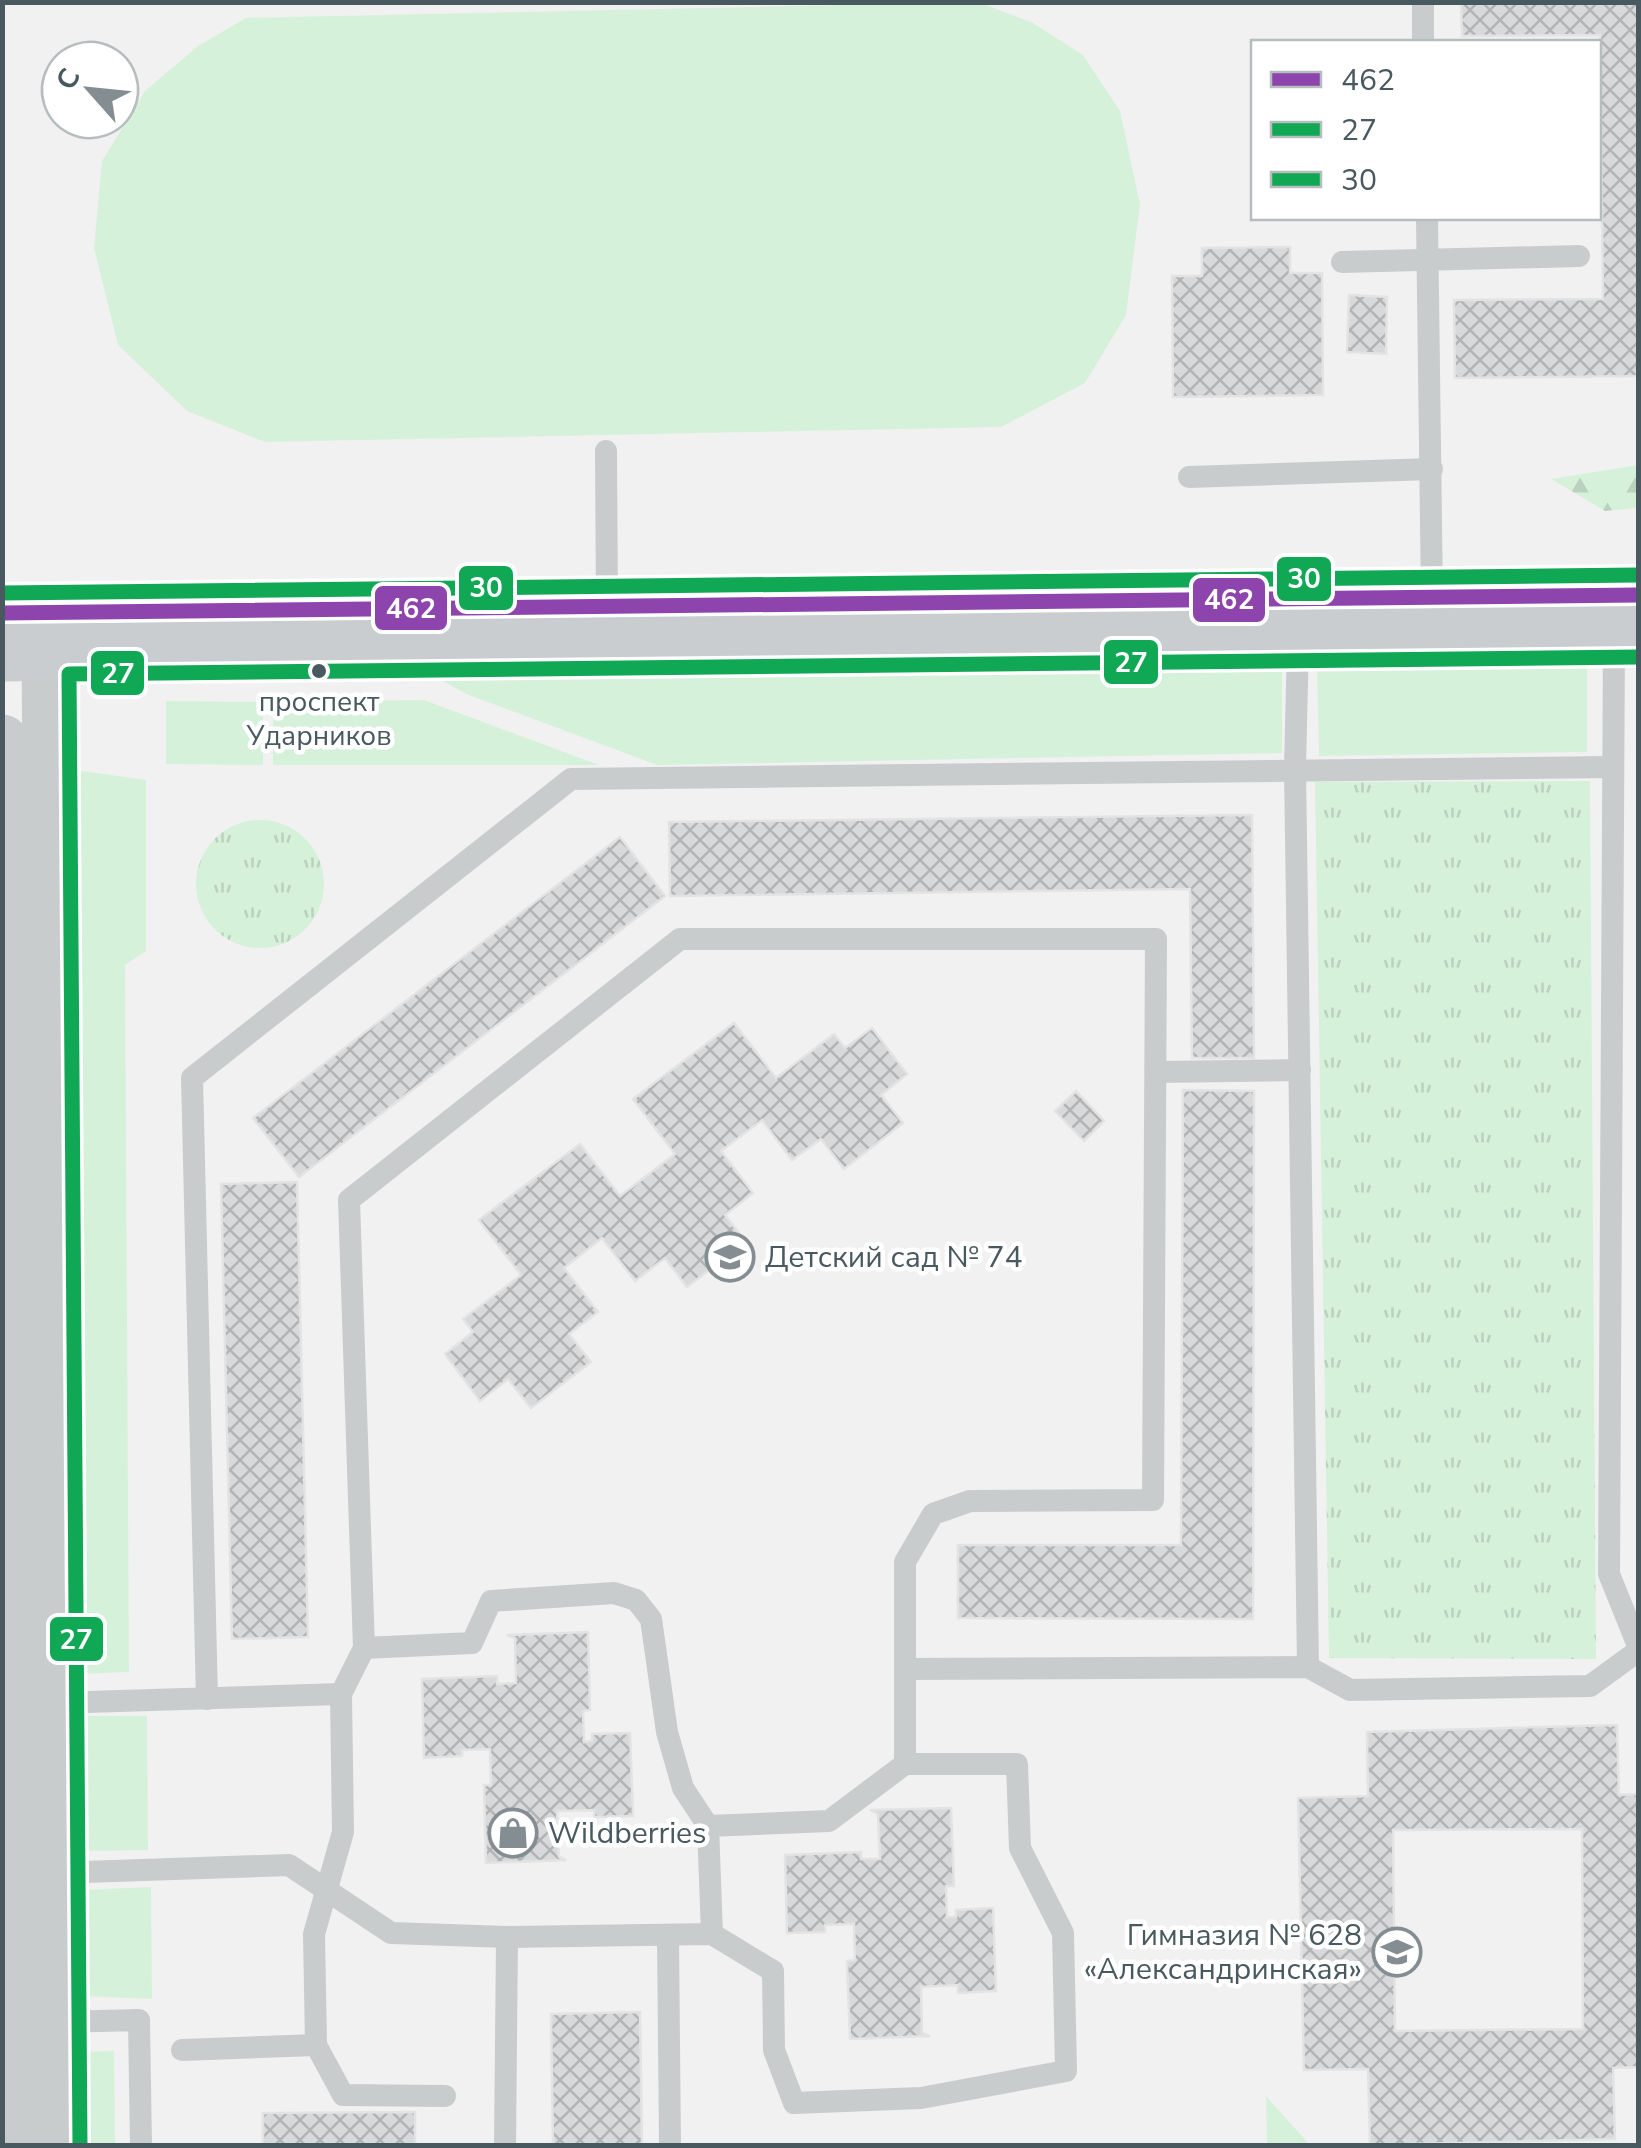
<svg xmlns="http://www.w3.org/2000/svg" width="1641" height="2148" font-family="'Nunito Sans',sans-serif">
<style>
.grass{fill:#d6f1da}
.forest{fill:url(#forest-firs)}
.park{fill:url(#park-tufts)}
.building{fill:url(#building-cross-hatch);stroke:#e3e3e4;stroke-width:2.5;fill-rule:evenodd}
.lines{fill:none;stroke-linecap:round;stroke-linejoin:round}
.service{stroke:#c9cccd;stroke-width:22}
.tertiary{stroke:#c9cccd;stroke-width:55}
.secondary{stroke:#c9cdcf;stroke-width:55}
.bus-1-casing{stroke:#fff;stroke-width:22}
.bus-2-casing{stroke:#fff;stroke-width:22}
.bus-3-casing{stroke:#fff;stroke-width:22}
.bus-1{stroke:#8e44ad;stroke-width:15}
.bus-2{stroke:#10a855;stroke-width:15}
.bus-3{stroke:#10a855;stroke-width:15}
.bus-dot{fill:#48595f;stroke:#fff;stroke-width:4}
.labels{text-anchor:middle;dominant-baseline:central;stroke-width:9;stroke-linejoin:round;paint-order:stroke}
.bus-label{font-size:28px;fill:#48595f;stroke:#fff}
.poi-label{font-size:30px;fill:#48595f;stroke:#fff;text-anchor:start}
.line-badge{stroke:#fff;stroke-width:4}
.badge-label{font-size:28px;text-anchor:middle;font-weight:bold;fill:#fff}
</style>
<defs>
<pattern id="forest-firs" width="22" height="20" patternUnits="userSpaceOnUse" patternTransform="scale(2.5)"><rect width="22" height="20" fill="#d6f1da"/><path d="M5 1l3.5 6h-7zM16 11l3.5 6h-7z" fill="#b9d1be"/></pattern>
<pattern id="park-tufts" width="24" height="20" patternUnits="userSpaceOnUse" patternTransform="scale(2.5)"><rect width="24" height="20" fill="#d6f1da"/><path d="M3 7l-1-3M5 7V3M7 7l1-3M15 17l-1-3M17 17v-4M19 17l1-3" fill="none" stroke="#b9d1be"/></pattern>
<pattern id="building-cross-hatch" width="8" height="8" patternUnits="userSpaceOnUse" patternTransform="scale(2.5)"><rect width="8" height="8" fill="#d8d9da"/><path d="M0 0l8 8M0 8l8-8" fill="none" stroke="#b1b3b4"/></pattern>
</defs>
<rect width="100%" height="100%" fill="#f2f1f1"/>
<g class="grass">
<polygon points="978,2 1033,23 1083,55 1120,111 1140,204 1126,315 1085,383 1001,427 265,442 187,411 118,345 94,248 102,161 145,91 198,46 246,18"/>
<polygon points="1587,664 1587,752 1319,756 1317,667"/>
<polygon points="1282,667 1282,753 657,765 466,694 436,677"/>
<polygon points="424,700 599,765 273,765 273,702"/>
<polygon points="166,701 263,702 263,765 166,764"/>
<polygon points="75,770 146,780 146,951 125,965 129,1672 81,1674"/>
<polygon points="81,1716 147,1716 148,1850 83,1851"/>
<polygon points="151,1887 152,1999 83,1996 83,1890"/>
<polygon points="114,2051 115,2145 84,2145 83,2052"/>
<polygon points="1266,2096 1310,2145 1267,2145"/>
</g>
<polygon class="forest" points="1638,465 1638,508 1605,511 1551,479"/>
<g class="park">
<polygon points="1590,781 1596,1659 1329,1658 1315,782"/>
<circle cx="260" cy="884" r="64"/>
</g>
<g class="building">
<polygon points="1461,2 1638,2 1638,376 1455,378 1454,300 1603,299 1600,35 1462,36"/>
<polygon points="1290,247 1290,273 1322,273 1323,395 1173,397 1172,276 1202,276 1202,248"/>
<polygon points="1349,295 1387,297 1386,354 1347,352"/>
<polygon points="1252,815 1254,1058 1192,1058 1190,889 670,896 669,822"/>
<polygon points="620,837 665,896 299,1177 253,1118"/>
<polygon points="734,1023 776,1078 834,1034 845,1048 872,1028 907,1074 881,1095 903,1123 844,1169 821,1139 792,1160 762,1120 721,1151 753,1193 725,1215 746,1242 687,1287 665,1258 635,1281 602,1238 564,1268 598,1312 569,1334 591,1362 531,1408 508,1379 480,1401 445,1354 473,1332 463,1319 521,1275 479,1220 580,1144 620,1196 675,1154 633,1099"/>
<polygon points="1183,1090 1254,1091 1253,1619 958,1618 958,1545 1181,1545"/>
<polygon points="1076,1091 1104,1121 1084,1141 1055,1111"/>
<polygon points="297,1182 308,1637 232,1639 221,1184"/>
<polygon points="588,1632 590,1710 583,1711 584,1742 592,1741 592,1734 630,1733 633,1816 594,1817 594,1810 557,1811 559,1857 566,1860 486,1863 484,1785 491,1785 490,1749 462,1750 462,1756 424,1758 422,1679 497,1676 497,1684 516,1683 515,1638 507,1635"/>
<path d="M1617,1725L1619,1795L1638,1794V2067L1613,2068L1615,2139L1370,2145L1368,2069L1304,2070L1298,1798L1368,1796L1367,1732ZM1582,1829L1583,2029L1395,2031L1393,1830Z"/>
<polygon points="951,1808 954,1886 946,1886 947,1917 956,1917 956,1910 993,1908 996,1991 958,1993 958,1985 921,1987 922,2033 930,2036 850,2039 847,1961 855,1960 854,1924 825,1925 825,1932 787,1933 785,1855 861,1852 861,1859 880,1859 878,1814 870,1810"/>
<polygon points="640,2012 642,2146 553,2146 551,2014"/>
<polygon points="415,2112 415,2146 263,2146 263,2113"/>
</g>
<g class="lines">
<g class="service">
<polyline points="1423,2 1423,42"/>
<polyline points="1427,218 1432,599"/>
<polyline points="1342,262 1579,256"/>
<polyline points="606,451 607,606"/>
<polyline points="1189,477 1432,469"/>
<polyline points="1614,636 1609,1574 1638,1646"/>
<polyline points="1298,641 1295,769 1308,1667"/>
<polyline points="1158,1072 1300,1070"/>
<polyline points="364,1648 472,1643 491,1601 614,1593 636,1600 651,1619 667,1732 683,1788 708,1826 829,1821 905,1764 905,1562 933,1514 970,1501 1153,1500 1156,939 680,939 349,1200 364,1648 341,1694 343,1832 314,1934 316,2045 343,2095 445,2096"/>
<polyline points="905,1669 1308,1667 1350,1690 1590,1686 1638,1651"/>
<polyline points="207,1699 192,1078 571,779 1611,767"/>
<polyline points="55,1703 341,1694"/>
<polyline points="708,1826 712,1934"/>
<polyline points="55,1873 289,1865 391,1933 507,1937 505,2146"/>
<polyline points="507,1937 712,1934 773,1971 774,2050 794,2103 921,2098 1066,2071 1063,1933 1020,1848 1017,1764 905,1764"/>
<polyline points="668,1937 670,2146"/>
<polyline points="58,2022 139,2020 141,2146"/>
<polyline points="182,2050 316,2045"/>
</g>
<g class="tertiary">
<polyline points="24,616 49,654 60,2146"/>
<polyline points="2,742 15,2146"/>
</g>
<g class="secondary">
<polyline points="2,613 1638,595"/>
<polyline points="2,654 1638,637"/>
</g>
<g class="bus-1-casing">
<polyline id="bus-1" points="2,613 1638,595"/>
</g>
<g class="bus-2-casing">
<polyline id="bus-2" points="80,2146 69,674 1638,657"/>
</g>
<g class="bus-3-casing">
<polyline id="bus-3" points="2,593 1638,575"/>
</g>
<use href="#bus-1" class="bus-1"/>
<use href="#bus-2" class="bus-2"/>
<use href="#bus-3" class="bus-3"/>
</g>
<defs>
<g id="school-ring" transform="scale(2.5)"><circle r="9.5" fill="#fff" stroke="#848e92" stroke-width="1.5"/><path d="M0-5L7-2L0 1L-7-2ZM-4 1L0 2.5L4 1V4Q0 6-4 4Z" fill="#848e92"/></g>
<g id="shop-ring" transform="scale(2.5)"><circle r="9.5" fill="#fff" stroke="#848e92" stroke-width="1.5"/><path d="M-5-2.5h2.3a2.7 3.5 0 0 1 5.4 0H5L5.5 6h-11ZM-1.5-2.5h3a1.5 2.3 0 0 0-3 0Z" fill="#848e92"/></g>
</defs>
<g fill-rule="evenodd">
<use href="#school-ring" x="730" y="1257"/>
<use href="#shop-ring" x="513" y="1833"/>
<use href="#school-ring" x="1397" y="1952"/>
</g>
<circle class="bus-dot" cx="319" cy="671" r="9"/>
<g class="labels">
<g class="bus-label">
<text x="319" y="702">проспект<tspan x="319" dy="34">Ударников</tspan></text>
</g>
<g class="poi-label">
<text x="765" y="1257">Детский сад № 74</text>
<text x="548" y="1833">Wildberries</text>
<text x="1362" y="1935" text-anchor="end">Гимназия № 628<tspan x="1362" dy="34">«Александринская»</tspan></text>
</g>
</g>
<g class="line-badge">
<rect x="1275" y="555" width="58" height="48" rx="10" fill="#10a855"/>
<rect x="457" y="564" width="58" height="48" rx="10" fill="#10a855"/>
<rect x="1191" y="576" width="76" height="48" rx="10" fill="#8e44ad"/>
<rect x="373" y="584" width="76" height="48" rx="10" fill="#8e44ad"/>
<rect x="1102" y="638" width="58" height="48" rx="10" fill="#10a855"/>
<rect x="89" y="649" width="57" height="48" rx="10" fill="#10a855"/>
<rect x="48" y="1615" width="57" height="48" rx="10" fill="#10a855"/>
</g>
<g class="badge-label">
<text x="1304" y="588">30</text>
<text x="486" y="597">30</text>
<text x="1229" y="609">462</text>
<text x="411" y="618">462</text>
<text x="1131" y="672">27</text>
<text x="118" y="683">27</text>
<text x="76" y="1649">27</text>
</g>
<rect width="1641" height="2148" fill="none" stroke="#48595f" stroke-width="10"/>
<rect x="1251" y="40" width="350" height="180" fill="#ffffff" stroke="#b6bdbf" stroke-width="2.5"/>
<rect x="1271" y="72" width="50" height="15" fill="#8e44ad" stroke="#b6bdbf" stroke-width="2.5"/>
<text x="1341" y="90" font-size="30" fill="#48595f">462</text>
<rect x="1271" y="122" width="50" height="15" fill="#10a855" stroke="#b6bdbf" stroke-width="2.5"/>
<text x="1341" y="140" font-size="30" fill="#48595f">27</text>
<rect x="1271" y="172" width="50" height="15" fill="#10a855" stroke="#b6bdbf" stroke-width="2.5"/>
<text x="1341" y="190" font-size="30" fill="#48595f">30</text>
<g transform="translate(90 90) rotate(297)"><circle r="48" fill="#ffffff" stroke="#b6bdbf" stroke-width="2.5"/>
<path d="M0-8L18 38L0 25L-18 38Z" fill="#848e92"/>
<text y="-15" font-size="28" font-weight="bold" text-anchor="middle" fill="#48595f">С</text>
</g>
</svg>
